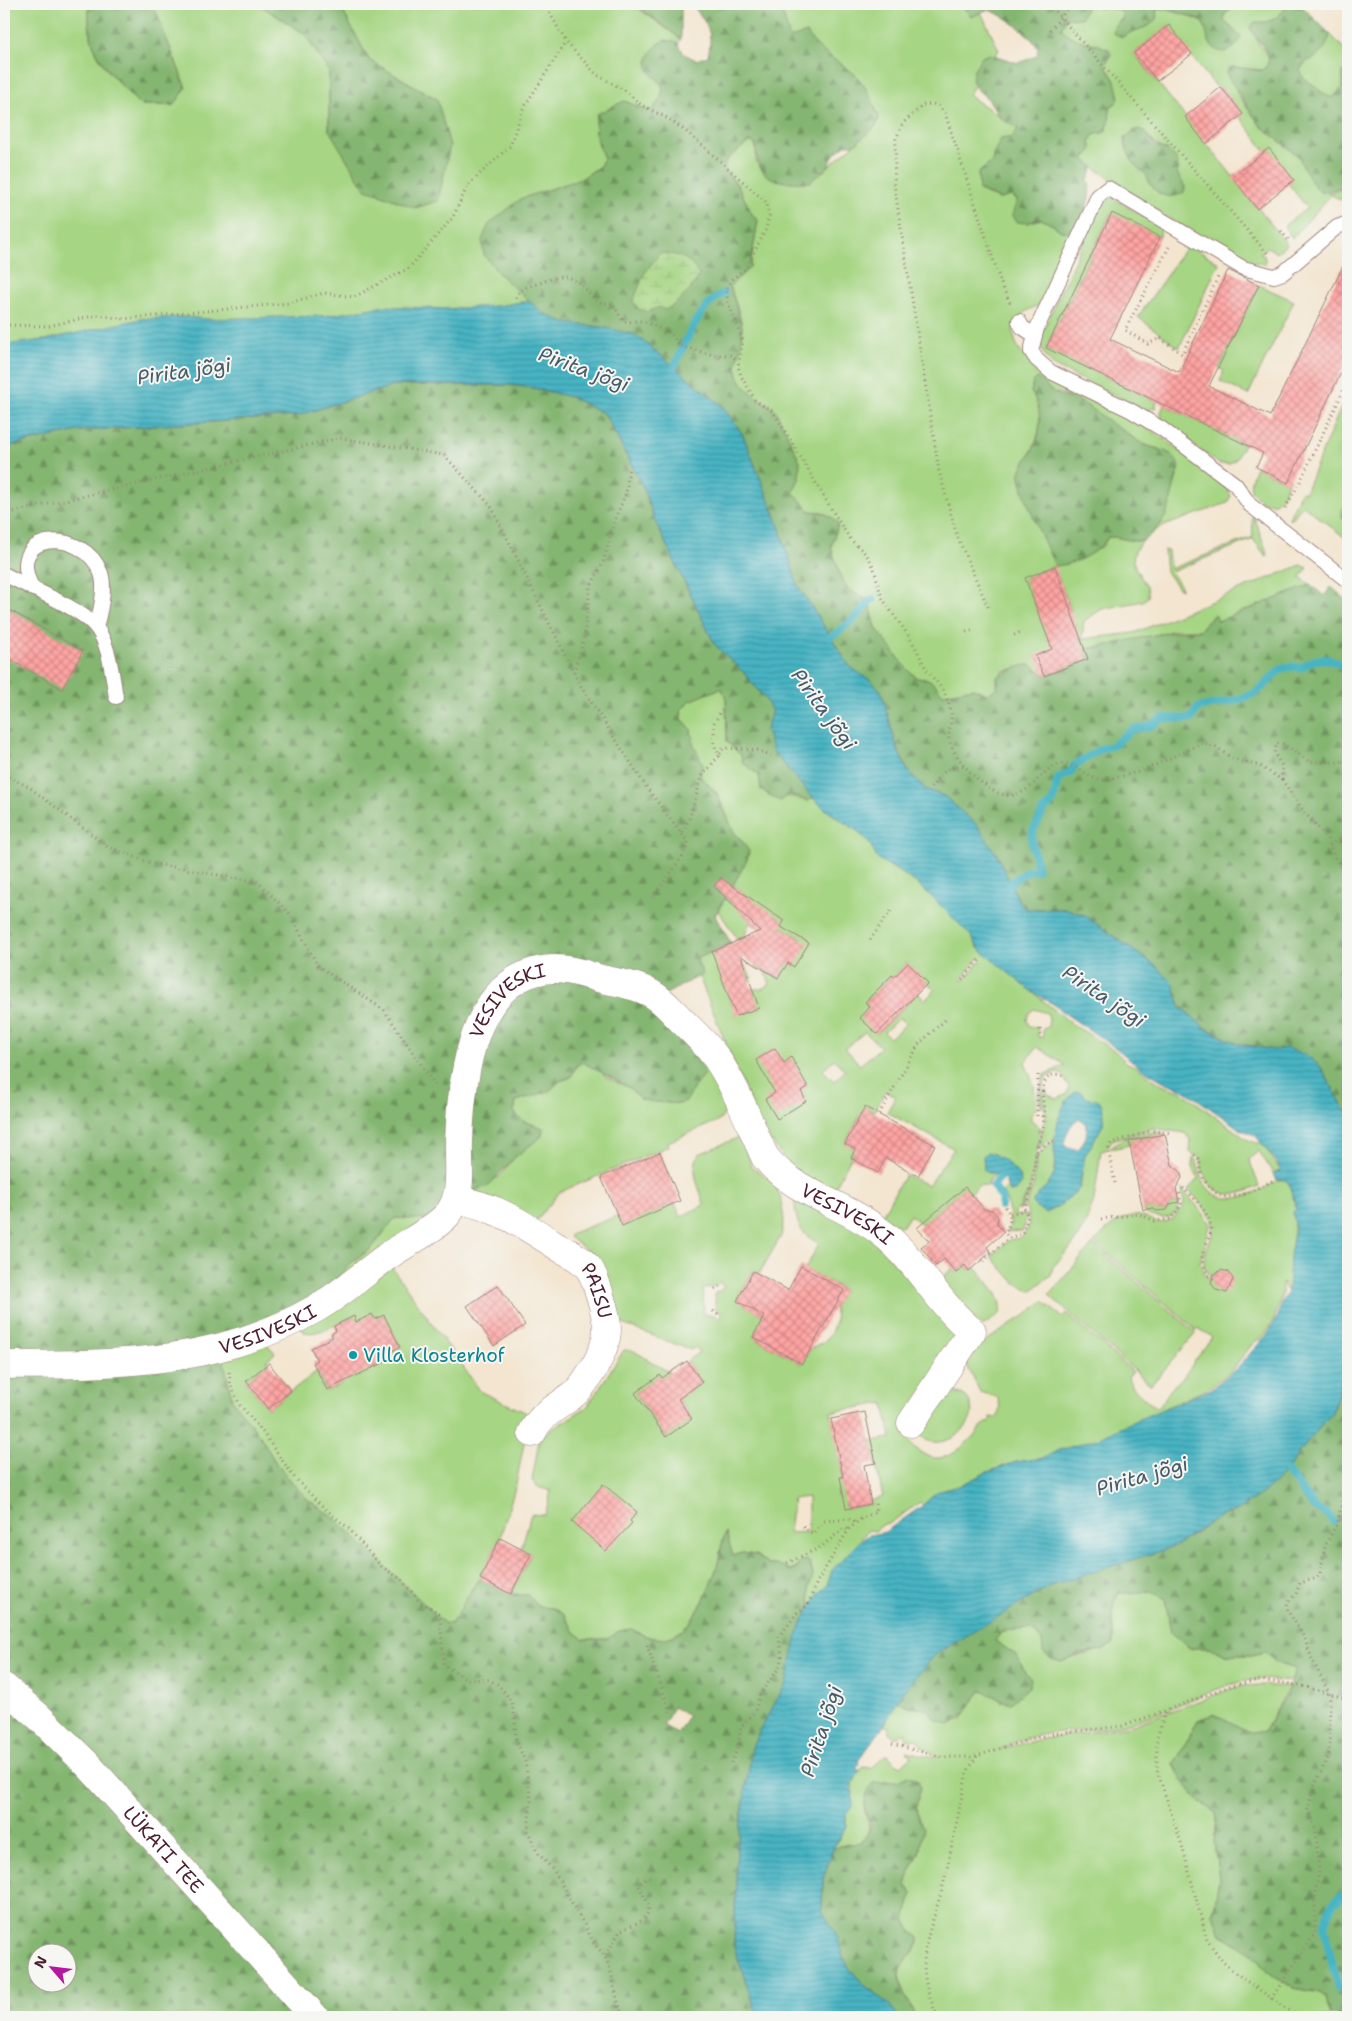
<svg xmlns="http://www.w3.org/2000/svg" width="1352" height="2021" font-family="'Shantell Sans',sans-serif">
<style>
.green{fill:#a6d583;stroke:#787a57;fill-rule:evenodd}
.forest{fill:url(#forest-firs);stroke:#676a4e;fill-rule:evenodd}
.wetland{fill:url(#wetland-marsh);stroke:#787a57}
.water{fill:url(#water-rules);stroke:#486a77;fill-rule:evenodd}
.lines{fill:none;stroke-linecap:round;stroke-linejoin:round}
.stream{stroke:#47b4c3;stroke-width:8}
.building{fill:url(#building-cross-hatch)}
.lane-casing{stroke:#9e827d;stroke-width:16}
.street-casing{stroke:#9e827d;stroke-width:29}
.secondary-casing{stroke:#9e827d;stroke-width:29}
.path{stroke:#9e827d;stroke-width:3;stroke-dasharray:1 4;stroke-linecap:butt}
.lane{stroke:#fff;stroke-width:14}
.street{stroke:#fff;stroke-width:28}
.secondary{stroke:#fff;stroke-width:28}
.path-bridge{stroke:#9e827d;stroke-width:3;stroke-dasharray:1 4;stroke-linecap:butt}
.culture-dot{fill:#0f9aa8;stroke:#f6f6f2;stroke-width:2}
.labels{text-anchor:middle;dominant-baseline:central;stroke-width:4;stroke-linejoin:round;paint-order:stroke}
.street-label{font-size:19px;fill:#4a1f2b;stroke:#f6f6f2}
.culture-label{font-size:19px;fill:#0d838f;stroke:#f6f6f2;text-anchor:start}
.water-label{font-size:20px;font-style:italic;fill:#495b68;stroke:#f6f6f2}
</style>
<defs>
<pattern id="forest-firs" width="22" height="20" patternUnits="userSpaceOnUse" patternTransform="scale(1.25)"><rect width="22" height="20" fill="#84b671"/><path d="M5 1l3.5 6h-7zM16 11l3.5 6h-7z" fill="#6e935d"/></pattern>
<pattern id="wetland-marsh" width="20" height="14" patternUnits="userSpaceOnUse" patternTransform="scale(1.25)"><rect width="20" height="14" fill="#a6d583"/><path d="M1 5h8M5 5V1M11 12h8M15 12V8" fill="none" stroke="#90b671"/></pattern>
<pattern id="water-rules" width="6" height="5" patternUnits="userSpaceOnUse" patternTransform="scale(1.25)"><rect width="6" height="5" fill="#47b4c3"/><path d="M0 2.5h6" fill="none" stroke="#3d929f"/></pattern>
<pattern id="building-cross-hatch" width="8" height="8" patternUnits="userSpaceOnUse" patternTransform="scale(1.25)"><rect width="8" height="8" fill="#fea4a3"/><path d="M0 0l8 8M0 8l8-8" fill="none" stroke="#d08585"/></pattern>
</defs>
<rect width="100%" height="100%" fill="#f6f6f2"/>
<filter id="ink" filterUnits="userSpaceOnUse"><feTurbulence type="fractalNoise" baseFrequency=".02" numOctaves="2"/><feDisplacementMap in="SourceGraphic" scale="10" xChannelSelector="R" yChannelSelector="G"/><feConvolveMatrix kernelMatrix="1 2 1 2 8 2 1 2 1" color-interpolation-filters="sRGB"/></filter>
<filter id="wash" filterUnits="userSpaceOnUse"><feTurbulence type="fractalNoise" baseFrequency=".0096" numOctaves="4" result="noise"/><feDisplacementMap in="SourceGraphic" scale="20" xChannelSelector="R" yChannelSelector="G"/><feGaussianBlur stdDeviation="1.12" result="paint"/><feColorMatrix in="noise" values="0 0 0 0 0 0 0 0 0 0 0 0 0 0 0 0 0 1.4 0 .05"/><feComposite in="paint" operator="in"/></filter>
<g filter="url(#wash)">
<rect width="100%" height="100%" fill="#f3e5cf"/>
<g class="green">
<path d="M4,4H89C86,56 107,70 140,105H174L186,88L156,12L148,4H258L304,33L329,72V130L437,99L369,60L339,4H632L681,39L664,68L670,107L529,301L497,306L444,309L385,306L325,316L206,319L184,317L141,319L45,340L4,345Z"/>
<path d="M751,4H977L999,50L968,95L1018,128L1013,137L994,152L992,162L978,174L985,194L1000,199L1011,196L1017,200L1012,216L1027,223L1041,219L1053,225L1061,231L1075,232L1041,304L1026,311L1013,329C1015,380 1109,404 1146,427C1174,445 1200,466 1226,487L1231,496L1227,503L1161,527L1150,535L1162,523L1179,470L1160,449L1148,447L1137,441L1123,430L1105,421L1091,408L1062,394L1054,393L1037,378L1033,382L1031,392C1048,415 1038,444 1023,465L1075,562L1103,546L1108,537C1118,536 1130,542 1143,541C1117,565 1152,579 1148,597L1143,601L1102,609L1084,621L1082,639L1134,633L1301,565L1308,568L1300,577L1311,585L1218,621L1214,614L1200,630H1175L1134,641L1036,656L1044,676C1026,658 1024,669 1002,671L998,688L987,694L973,688L943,694L930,680L917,678L907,669L876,628L869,601L847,589L841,578L831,547L838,525L823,512L810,511L793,492L799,479L770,405C755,398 737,384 736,366C735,354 743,340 742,328C741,314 734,299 730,286L750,267L758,220L752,214L738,186L724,169L726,160L750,141L756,145V161L764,172L810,182L876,126L879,117L776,36ZM1054,566L1071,610L1042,622L1025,578Z"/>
<path d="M1084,4H1097L1098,8L1117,9L1122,12L1123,18L1115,25L1122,37L1132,31L1138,30C1144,24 1151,13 1157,9C1162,6 1197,19 1203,22L1211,45L1232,28L1224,21L1225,14L1236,4H1284L1286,6C1281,18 1268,24 1255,22C1256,28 1256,38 1258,43C1264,53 1278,58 1262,70L1232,67L1237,93L1260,125L1298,156L1306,169L1329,193L1346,188L1348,196L1344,201L1331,195L1292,238L1284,226L1307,208C1283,178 1263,146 1240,117L1242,114L1222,88L1219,90L1190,55L1169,25L1134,53L1287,244L1277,253L1268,247L1260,253L1264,255L1266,264C1235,266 1110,182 1084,159L1089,154L1090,141L1093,135L1105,132L1109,123L1110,107L1116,103L1115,81L1105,65L1109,49C1091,42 1073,43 1061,28L1067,18L1075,19L1086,9ZM1142,129C1154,147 1166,147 1178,164L1176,173L1185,187L1149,184Z"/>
<path d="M1330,34L1348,53V70L1343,72L1342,88L1333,98C1320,94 1315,84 1303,78L1300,70C1308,58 1328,48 1330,34Z"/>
<path d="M1111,197L1161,227L1160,237L1111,214L1046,348L1157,402L1155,408L1146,410L1054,366C1044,356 1039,349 1041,335L1094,218L1103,203Z"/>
<polygon points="1188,244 1219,263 1179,348 1138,317"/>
<polygon points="1259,285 1294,301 1248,395 1220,381 1224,371 1219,368"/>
<polygon points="1348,391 1348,502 1346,503 1348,540 1303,505 1291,520 1289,518 1301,491 1304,492 1306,490"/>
<polygon points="1164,405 1244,444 1236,459 1229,464 1219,464 1162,421 1161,412"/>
<path d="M1256,467L1288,483L1281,498L1275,503H1265C1247,492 1248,485 1256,467Z"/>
<polygon points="1252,516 1254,517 1268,555 1266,556 1253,539 1171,572 1181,586 1181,589 1178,588 1166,572 1164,550 1168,551 1170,569 1253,537"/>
<path d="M721,688L726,696L727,742L741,755L743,763L759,775L761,790L808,801L813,798L829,812L856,830L869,842L877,858L915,882L932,897L971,936L979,949L1072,1024L1115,1051L1127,1063L1137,1067L1162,1085L1182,1092L1246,1139L1256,1143H1262L1281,1171L1273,1173L1259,1151L1249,1159L1259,1186C1238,1197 1215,1200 1204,1174C1201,1169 1202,1164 1201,1159L1190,1152L1191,1141L1185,1133L1153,1128L1112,1140L1106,1150L1101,1151L1094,1200L1085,1225L1073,1245L1053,1267L1051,1275L1031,1291L1014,1282L991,1256C997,1251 1003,1244 1010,1240C1013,1238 1018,1240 1021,1237C1030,1232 1031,1214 1025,1208L1033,1187L1037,1156L1050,1143H1055C1053,1157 1060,1169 1049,1183C1044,1190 1037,1194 1033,1202L1036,1207L1047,1213L1058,1207L1079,1189C1083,1179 1081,1169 1084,1158C1091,1137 1107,1132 1102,1105L1086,1098L1081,1092L1074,1093C1062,1104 1058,1124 1055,1139L1047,1142L1038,1150L1046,1117L1043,1092L1046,1089L1048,1095L1057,1099L1067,1094L1069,1087L1062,1074L1056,1073L1046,1077L1041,1092L1043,1107H1041L1038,1095L1044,1075L1065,1065L1037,1047L1025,1062L1034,1086L1037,1108L1031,1114V1120L1039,1126L1038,1131L1041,1127L1029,1194L1022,1209L1019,1211L1028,1192L1018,1210L1015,1211V1216L1027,1215L1023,1231L1007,1232C1015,1219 1007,1210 1006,1197L1002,1192L1006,1188L1011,1192L1015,1191L1021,1180L1013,1168L992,1153L983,1156L987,1173L997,1174L989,1180L988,1186L979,1185L971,1194L965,1187L922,1224L910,1215L902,1227L881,1217L905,1175L928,1185L954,1149L887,1112L896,1096L886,1091L874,1111L865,1107L845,1143L855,1149L833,1192L792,1169L772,1142L767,1144L699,977L703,974L696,959L731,943L752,978L728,994L732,1005L738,1003L743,1014L759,1008L752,989H761L770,984L765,971L758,969L717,909L725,897L735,907L744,894L733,885L747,860L745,844L734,832L717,793L700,776L703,764L693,746L691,729L682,719L681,710L690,700ZM749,923L771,933L777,924L802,939L778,978L764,970V947L744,938ZM979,958L981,960L963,981L961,979ZM907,963L935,990L925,1000L918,993L877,1034L861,1018L870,1007L865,1002L892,975L894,977ZM1034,1009L1047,1013L1049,1019L1048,1027L1043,1029V1038L1038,1037V1028L1029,1026L1027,1020L1029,1013ZM899,1018L906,1024L890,1038L884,1032ZM865,1032L881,1047L860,1065L845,1048ZM834,1059L845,1071L834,1081L823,1070Z"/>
<polygon points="676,1032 694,1048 731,1104 720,1120 668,1142 669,1146 560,1192 536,1221 473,1191 500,1176 514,1158 541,1136 542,1128 523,1121 514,1112 516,1101 549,1091 560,1081 571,1077 576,1066 582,1062 600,1070 607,1078 630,1088 640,1099 680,1104 704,1075 703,1069"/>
<path d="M1158,1132L1165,1134L1129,1141L1130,1145L1110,1149C1116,1137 1145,1133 1158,1132Z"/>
<path d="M742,1136L751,1166L773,1182L780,1195L784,1220L781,1236L759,1274L753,1271L737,1300L764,1316L753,1337L802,1364L811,1348L825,1341L831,1333L836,1320L834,1307L844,1290L805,1269L819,1244C795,1229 798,1225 794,1198L862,1228L957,1331L905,1431C907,1439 912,1446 919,1451C945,1472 969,1441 985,1423H990V1417L997,1418C1000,1410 1001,1405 997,1397L980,1392L965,1361L969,1352L1027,1314L1043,1301L1062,1317L1066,1313L1133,1372L1128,1376C1129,1388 1146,1401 1157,1407L1160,1406L1172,1387L1182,1379L1212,1337L1198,1328L1196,1330L1094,1242C1106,1230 1123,1213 1140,1216C1155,1218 1152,1228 1173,1219L1184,1204L1182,1189L1203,1213L1210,1225L1200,1263L1206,1276L1213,1280L1214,1277C1190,1264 1217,1241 1213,1224C1210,1211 1196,1199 1188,1189L1198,1179L1192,1165L1193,1157C1200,1163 1198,1174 1203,1181C1222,1214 1257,1192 1281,1179L1286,1180L1291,1187L1296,1209L1288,1292L1282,1283V1294L1274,1320L1263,1337L1254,1342L1230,1372L1207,1389L1097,1439L1057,1451L1044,1458L1016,1462L985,1473L959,1486L937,1492L923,1505L920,1502L889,1524H884L875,1531L868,1530L851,1553L832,1570L827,1586L811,1606L809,1587L813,1574L810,1562L790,1570L779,1565H768L756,1555L742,1553L733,1556L726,1533C720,1545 720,1558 716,1570C701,1609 681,1660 632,1629L619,1631L607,1639H583L574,1631L564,1615L553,1608L539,1607L527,1595L511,1594L531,1554L521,1549L531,1514L545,1515L551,1491L538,1487L532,1481L540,1435H543L587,1407L624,1350L634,1351L670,1373L662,1378L660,1375L635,1393L666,1437L692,1419L678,1399L702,1382L687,1361L699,1352L695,1347L691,1350L620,1323L609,1309L601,1261L569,1237L572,1233L618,1216L622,1225L675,1203L680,1217L704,1205C700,1187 689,1172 699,1154ZM720,1282L724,1288L715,1293V1309L723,1314L719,1319L715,1315H704L703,1289L716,1286ZM884,1403L891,1438L871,1441L883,1497L870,1501L871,1504L846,1509L841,1477H843L831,1412ZM808,1497V1532L789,1533L793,1499Z"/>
<path d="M1179,1202C1179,1222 1156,1220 1144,1213L1143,1210L1152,1208L1157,1211L1167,1210L1170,1204Z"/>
<polygon points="395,1218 425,1220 329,1289 352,1262 371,1249"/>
<polygon points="1093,1244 1196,1333 1151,1385 1049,1295"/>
<path d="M388,1262L481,1392L527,1413L525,1418L527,1428L516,1484L500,1538L480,1579L472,1588L462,1609L451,1624L443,1623L337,1520L307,1499L277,1465L260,1436L232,1400L222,1353L267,1344L275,1353L267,1360L269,1363L246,1381L268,1409L317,1371L327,1391L341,1384L338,1378L374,1368L393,1359L390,1352L400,1347L384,1315L375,1319L372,1314L356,1322L354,1316C341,1322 318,1336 304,1332L301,1326Z"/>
<polygon points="965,1265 969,1270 974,1267 977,1269 997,1294 1001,1304 1000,1314 984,1325 977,1323 937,1282 952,1269 956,1273"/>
<path d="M951,1392C961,1393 968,1395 971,1406C978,1434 926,1458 918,1429L942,1393Z"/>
<path d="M1151,1592L1165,1598L1168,1614L1189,1648H1210L1226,1655H1251L1265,1652L1275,1662L1295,1669L1291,1682L1263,1679L1243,1681C1201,1692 1163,1715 1121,1725C1079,1734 1041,1727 1001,1749L1037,1740L1130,1726L1239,1686L1260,1685L1289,1687L1265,1731L1252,1733L1214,1714L1198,1720L1174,1765L1201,1803L1216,1813L1217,1820L1214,1842L1219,1879L1213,1914L1220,1933L1254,1955L1270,1974L1293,1988L1320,1993L1326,1998L1331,2017H915L900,1980L901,1968L919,1944V1938L911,1931L905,1919L912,1894L906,1885L910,1871L919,1853L915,1806L921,1788L908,1776L898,1781L873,1783C867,1791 864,1801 865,1810C867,1823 875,1835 859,1842C855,1844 852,1845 848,1843L833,1849L846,1826V1815L852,1803L854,1780L863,1767L871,1768L885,1755H888L894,1762L901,1766L912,1756L906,1751L935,1757L937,1756L923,1748L917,1739L906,1740L905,1732L896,1737L889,1733V1727L884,1726L897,1702L916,1708H927L936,1719H962L972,1701L981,1691L991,1693L1002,1702L1031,1678L1025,1672L1016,1655L995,1641L1001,1631L1031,1629L1061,1662C1078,1655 1098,1653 1113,1644V1604L1119,1593Z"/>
</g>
<g class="forest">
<path d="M89,4H148L156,12L186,88L174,105H140C108,70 86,56 89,4Z"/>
<polygon points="258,4 339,4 369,60 437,99 450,146 438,201 415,208 364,188 329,130 329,72 304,33"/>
<polygon points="632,4 681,4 681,39 637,6"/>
<path d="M692,4H798L782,11L790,38L807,33C821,57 844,61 859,79C869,90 873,104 879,117L876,126L855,144L845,145L835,153L827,168L810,182C779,183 756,183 756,145L750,141L726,160L724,169L738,186L752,214L758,220L750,267L730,286L742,327L741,347L736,365L738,376L743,385L761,401L775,409L800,461L799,479L793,492L810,511C822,512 831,514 838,524L831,547L841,578L847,589L869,601L876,628L907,669L917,678L930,680L943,694L973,688L987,694L997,688V677C1001,673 1026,663 1031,665C1036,667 1040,672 1044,676L1088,659L1085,650C1123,643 1161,630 1200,630L1215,614L1218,621L1308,586L1311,585L1324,596L1331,587L1348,601V1115L1320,1066L1287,1048L1273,1050L1235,1043L1205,1028L1180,1006L1173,983L1158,968L1084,915L1067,909H1028L1021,905L997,855L960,810L944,796L925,789L908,771L897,748L881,691L873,682L850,667L798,586L777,520L742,433L722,406L636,335L602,327L564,323L542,313L499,274L484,255L482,240L489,224L522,198L581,179L600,166L604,158C597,143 593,131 597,114L624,101L650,111C657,105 666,93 661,83C658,79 652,76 650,72C643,58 654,46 665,40L677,42L684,54L696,60L708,56C714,29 706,24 692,4Z"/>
<path d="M964,4H1084L1086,9L1081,18H1067L1061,28C1076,47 1102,38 1111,54L1105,65L1115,81L1119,98L1116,103L1110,107L1109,123L1105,132L1093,135L1090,141L1092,149L1084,159L1094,167L1088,180C1094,198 1082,215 1075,232L1061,231L1053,225L1041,219L1027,223L1016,222L1012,216L1017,200L1011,196L1000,199L979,190L978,173L992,162L994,152L1001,139L1013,137L1018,128L1001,119L989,100L977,89L972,80L974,70L981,57L990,54L1018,63L1037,56L1038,48C1028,31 1006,17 988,9L972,17L965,10Z"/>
<path d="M1097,4H1236L1225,14L1224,21L1241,37C1236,50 1223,58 1212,46C1207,41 1206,29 1203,22C1194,17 1166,7 1156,10L1157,19C1148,29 1133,30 1122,37L1113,33L1115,25L1123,18L1122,12L1116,9L1098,8Z"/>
<path d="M1284,4H1300L1330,34C1328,46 1318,60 1306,61L1300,69L1303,78C1315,84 1320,94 1333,98L1342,88L1343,71L1348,70V190C1341,185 1331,193 1320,192L1312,183L1298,156L1260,125L1228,77L1227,71L1231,67L1262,70C1280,58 1255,41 1250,27L1255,22C1267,24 1281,18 1286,6Z"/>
<path d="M1142,129L1156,146L1169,151L1175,157L1178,164L1177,173L1185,187L1184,192C1167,203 1151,192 1146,174C1134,167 1125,153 1125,138L1135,130Z"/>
<path d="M1037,378C1043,382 1049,390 1054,393C1063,398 1073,397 1083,403C1102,415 1120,431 1140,442C1150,449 1166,448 1174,457C1181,465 1178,470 1176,478C1168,510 1171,518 1143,541C1129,542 1118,536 1108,537C1099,553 1073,565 1055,566C1048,550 1017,485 1020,473C1021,465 1027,460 1031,453C1042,436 1043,408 1031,392L1033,382Z"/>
<path d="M396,385H508L534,388L571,397L605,414L643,487L655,521L715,645L744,673L766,700L772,711L766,730L773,752L813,798L808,801L789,795L780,801L761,790L759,775L743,763L741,755L727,742L726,696L721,688L690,701L681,710L682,719L691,729L694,746L703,764L700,776L716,793L734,832L749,851L747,860L715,916L731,943L696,959L703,974L664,995L676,1032L703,1069L704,1075L697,1082L687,1100L680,1104L654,1102L640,1099L630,1088L582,1062L576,1066L571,1077L560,1081L549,1091L516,1101L514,1112L523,1121L543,1128L542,1136L514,1158L488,1186L473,1191L425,1220L395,1218L371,1249L352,1262L329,1289L220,1342L232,1400L260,1436L277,1465L307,1499L337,1520L444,1623L451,1624C462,1609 468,1592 480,1579L511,1594L528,1595L539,1607L553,1608L564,1615L574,1631L583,1639H607L619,1631L632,1629C681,1660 702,1608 716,1570C720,1557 721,1544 726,1532L733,1556L742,1553L756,1555L768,1565H779L790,1570L797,1568L801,1561L807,1560L813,1574L809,1588L811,1606L803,1620L786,1684L760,1729L752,1748L737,1847L734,1947L758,2017H4V447L78,431L296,416ZM674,1707L688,1716L677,1734L663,1725ZM38,1954H68V1984H38Z"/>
<polygon points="1348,502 1348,524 1342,517 1341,510"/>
<path d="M1348,1292V1335C1344,1320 1339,1306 1348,1292Z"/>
<path d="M1348,1344V2017H1331L1326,1998L1320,1993L1293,1988L1270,1974L1254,1955L1220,1933L1213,1914L1219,1879L1214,1842L1217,1820L1216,1813C1195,1800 1185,1786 1174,1765L1198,1720L1214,1714L1252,1733L1265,1731L1288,1692L1295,1669L1275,1662L1265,1652L1251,1655H1226L1210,1648H1190L1171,1633L1165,1598L1151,1592L1119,1593L1113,1604V1644L1103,1650L1081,1654L1061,1662L1051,1659L1043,1652L1042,1640L1031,1629L1001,1631L995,1641L1016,1655L1025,1672L1031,1678L1030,1686L1011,1703C999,1701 992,1694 981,1691C968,1705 968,1716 950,1725L935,1719L927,1708H916L897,1702L913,1678L936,1654L1002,1613L1050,1586L1193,1535L1215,1519L1237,1510L1287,1471L1299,1452L1331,1414L1346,1363Z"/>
<path d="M908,1776L918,1781L921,1788C915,1805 914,1813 924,1828L919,1853L910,1871L906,1885L912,1894L905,1919L911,1931L919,1938C919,1953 896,1962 900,1980C901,1988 912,2008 915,2017H899L887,2002L866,1987L849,1968L843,1957L838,1937L822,1911L823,1879L833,1849L848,1843C858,1847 869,1837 870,1826C870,1820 866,1816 865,1810C864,1801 867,1790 873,1783L898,1781Z"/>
</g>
<path class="wetland" d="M660,253C680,255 690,257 699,276C692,289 678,304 665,310L659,307L647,312L639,309L633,302L644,274Z"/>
<g class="water">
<polygon points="529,301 543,313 564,323 602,327 636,335 722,406 742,433 777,520 798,586 850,667 873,682 881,691 897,748 908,771 925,789 944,796 978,826 997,855 1021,905 1028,909 1067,909 1084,915 1158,968 1173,983 1180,1006 1205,1028 1235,1043 1273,1050 1287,1048 1307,1056 1320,1066 1348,1115 1348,1292 1343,1301 1348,1344 1338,1396 1331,1414 1299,1452 1287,1471 1263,1493 1237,1510 1215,1519 1176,1546 1050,1586 936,1654 903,1692 881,1730 858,1761 859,1764 856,1770 860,1770 852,1785 853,1806 846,1815 846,1826 833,1849 823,1879 822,1911 838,1937 843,1957 849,1968 866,1987 887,2002 899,2017 758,2017 734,1947 737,1848 752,1748 760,1729 786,1684 796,1639 803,1620 819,1593 827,1586 832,1570 860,1541 869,1535 885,1532 922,1506 937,1492 959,1486 985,1473 1016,1462 1044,1458 1057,1451 1097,1439 1132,1422 1211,1389 1236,1369 1266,1336 1278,1316 1281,1303 1288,1292 1290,1256 1295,1226 1293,1212 1296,1209 1291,1187 1286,1180 1277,1180 1273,1173 1281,1171 1277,1162 1255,1135 1240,1129 1184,1090 1163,1081 1141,1068 1116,1048 1060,1010 1060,1008 1031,991 979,949 971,936 932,897 915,882 877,858 869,842 856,830 829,812 813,798 773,752 766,730 772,711 766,700 744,673 715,645 655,521 643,487 605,414 571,397 534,388 508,385 396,385 296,416 78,431 4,447 4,345 45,340 141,319 184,317 206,319 325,316 385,306 444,309 497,306"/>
<path d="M1078,1091L1087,1098L1097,1100L1101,1103L1104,1114L1103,1125L1085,1156L1079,1189L1058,1207L1045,1213L1036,1207L1033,1202C1038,1191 1050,1186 1054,1174C1058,1161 1054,1158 1054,1147C1055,1131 1060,1098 1078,1091ZM1079,1118L1087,1125L1086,1137L1079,1149L1068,1148L1064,1144C1066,1134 1070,1124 1079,1118Z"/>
<path d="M987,1152C999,1154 1021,1171 1021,1184L1017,1190L1009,1192L1004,1177L984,1171L983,1156Z"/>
</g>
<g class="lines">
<g class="stream">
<path d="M675,365C687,341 697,306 724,293"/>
<path d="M830,637C836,634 858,616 862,611C866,606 867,602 873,599"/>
<path d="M1009,884L1027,871L1037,870C1038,857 1030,849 1032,835C1033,826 1041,820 1043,810L1053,802L1058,778L1070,773L1074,766L1100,749L1113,745L1133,729L1148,727L1163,718L1191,719L1198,708C1216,703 1243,702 1259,690C1276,678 1276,662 1301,668C1317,655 1333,657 1348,670"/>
<polyline points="1001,1176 993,1186 1002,1198 1001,1206"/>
<polyline points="1344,1375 1348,1377"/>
<polyline points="1287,1471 1315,1508 1327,1514 1333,1521"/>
<polyline points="1348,1890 1333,1903 1324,1927 1338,1988 1348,1990"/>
</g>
</g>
<g id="blocks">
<g class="building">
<polygon points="1169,25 1192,54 1157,81 1134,53"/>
<polygon points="1221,87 1243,114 1206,144 1185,117"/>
<polygon points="1269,148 1294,180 1257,209 1232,177"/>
<polygon points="1112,213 1160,237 1110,339 1179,372 1228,270 1259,285 1209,386 1270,416 1348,256 1348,358 1288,483 1256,467 1263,453 1046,348"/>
<polygon points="1055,566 1088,659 1044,676 1035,656 1052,649 1025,578"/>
<polygon points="4,607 83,651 62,689 4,656"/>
<polygon points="721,878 784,921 781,927 809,943 794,967 788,963 778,978 741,956 759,1008 736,1016 712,952 760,931 714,886"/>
<polygon points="908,963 928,983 877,1034 860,1018 870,1007 865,1002 892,975 894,977"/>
<polygon points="775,1048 784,1063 791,1057 808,1087 801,1091 806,1101 777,1119 765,1099 775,1093 756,1060"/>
<polygon points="865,1107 935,1145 918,1176 886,1158 878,1173 851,1158 855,1149 845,1144"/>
<polygon points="1165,1134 1172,1165 1180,1171 1182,1178 1176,1188 1179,1202 1170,1204 1167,1210 1157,1211 1152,1208 1143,1210 1129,1141"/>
<polygon points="660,1152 680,1201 622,1226 601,1177"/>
<polygon points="965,1187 984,1209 992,1210 998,1217 997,1224 1004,1232 987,1247 991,1252 969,1271 965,1265 956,1273 944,1259 936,1266 921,1247 929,1241 917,1228"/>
<polygon points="801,1266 844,1290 802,1364 753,1337 764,1316 737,1301 753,1271 788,1290"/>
<polygon points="1221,1270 1229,1272 1233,1279 1227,1293 1216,1290 1211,1283 1213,1275"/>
<polygon points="498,1285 525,1325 494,1346 467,1306"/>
<polygon points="372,1314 375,1319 384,1315 400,1347 390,1352 393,1358 327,1390 313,1363 317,1360 311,1348 333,1337 331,1334 336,1331 334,1326 354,1316 356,1322"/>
<polygon points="687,1361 702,1382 678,1399 692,1419 666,1437 635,1393 660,1375 662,1378"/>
<polygon points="269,1363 291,1391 268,1409 246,1381"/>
<polygon points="865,1412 876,1463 864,1465 871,1504 846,1509 840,1477 843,1477 831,1419"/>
<polygon points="603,1484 637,1512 630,1521 632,1523 606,1551 572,1522"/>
<polygon points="500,1538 531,1554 511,1594 480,1579"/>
</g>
</g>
</g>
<g filter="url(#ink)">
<use href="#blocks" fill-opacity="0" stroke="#9e827d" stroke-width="1"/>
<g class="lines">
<g class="lane-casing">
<g id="lane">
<polyline points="1348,223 1337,227 1283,273 1274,276 1243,268 1108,188 1098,196 1037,328 1031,351 1037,360 1051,372 1130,410 1162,429 1235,484 1250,505 1348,581"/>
<polyline points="1019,321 1022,327 1034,335"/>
<path d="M4,574C27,587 79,607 95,626C110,644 112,675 116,697"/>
<path d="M33,589C2,531 83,526 101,573C106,587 100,613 96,627"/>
</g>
</g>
<g class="street-casing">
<g id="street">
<path id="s1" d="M457,1200C495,1205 529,1228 560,1248C570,1253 581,1259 588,1267C594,1274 596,1284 599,1292C609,1325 612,1335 594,1368C588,1377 582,1388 573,1395C558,1407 540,1414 532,1433"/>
<path id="s2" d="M4,1365C114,1364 216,1366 315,1309C340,1295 362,1275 385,1258C404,1244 432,1231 447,1215C464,1197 458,1165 459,1142C461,1080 471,973 553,969C570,968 589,976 606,980C621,983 639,986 652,994C663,1000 672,1011 680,1019C693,1032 707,1044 717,1059C737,1089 750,1125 765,1157C794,1194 846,1204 882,1233C917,1260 937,1303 972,1331L911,1423"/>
</g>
</g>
<g class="secondary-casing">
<g id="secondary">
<path id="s3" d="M4,1687L39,1717L89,1766L315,2017"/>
</g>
</g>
<g class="path">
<path d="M545,4L566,42L597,75L626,91L641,105L669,119L688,133L766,202L769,216L766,229L746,268L731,280L726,290L728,303L743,341L738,366L741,376L755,400L772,411C799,452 821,494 847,534C853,544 864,550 870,560C877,572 877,587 883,599C891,613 903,626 911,640C917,649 921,660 927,670C933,679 942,686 946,697C954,716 951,716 949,734C947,753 981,786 998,793C1028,804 1036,772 1059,764C1074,759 1085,779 1100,779C1134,779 1172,756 1203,743L1216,747L1233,759L1260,766L1282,780L1305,813L1327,838L1336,860L1348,880"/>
<polyline points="1049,4 1267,253"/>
<polyline points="1281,231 1290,242"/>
<polyline points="1169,247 1125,330 1148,344 1160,338 1182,354 1219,275"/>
<path d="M516,298C521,287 526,287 537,284C546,281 554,277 563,277C588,278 589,308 612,303L624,322L641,321L651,324L670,333L680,346L713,355H731L738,360"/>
<polyline points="4,325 49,326 97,315 124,319 289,303 324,293 354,297 409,268 453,217 468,185 510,146 523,109 566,42"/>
<polyline points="1285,508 1298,486 1348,381"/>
<polyline points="4,514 340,438 444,455 491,506 579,683 647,788 688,842 682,857 651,900"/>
<polyline points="988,607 957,536 939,471 894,184 896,139 903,123 923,105 933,104 939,106 945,113 1002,286 1011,305"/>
<polyline points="966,632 974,630"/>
<polyline points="1014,635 1021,632"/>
<polyline points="574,672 584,638 590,588 603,563 615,519 626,493 629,467"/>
<polyline points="720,754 723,749 727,748 757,750 771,756"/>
<polyline points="4,775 29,787 108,847 151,863 258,882 290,914 318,966 384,1010 437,1088"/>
<polyline points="1282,780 1282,766 1274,753 1277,743 1282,743 1310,762 1348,762"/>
<path d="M931,788C938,776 950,764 964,766"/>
<polyline points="682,832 690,817 702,776 719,756 714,744 714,723 722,710"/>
<polyline points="1330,846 1348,831"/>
<polyline points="870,940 891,911"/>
<polyline points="962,980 980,959"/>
<polyline points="1040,1029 1041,1038"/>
<polyline points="1038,1075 1037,1116 1045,1117"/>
<polyline points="879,1114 919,1044 945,1020"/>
<polyline points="1037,1153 1046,1144 1054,1141"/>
<path d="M1194,1155C1202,1160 1199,1165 1201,1173C1205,1184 1213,1192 1223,1197L1246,1194L1276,1179"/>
<polyline points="1115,1183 1108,1149 1111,1143 1151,1131 1169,1133"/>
<path d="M1183,1188C1195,1199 1215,1216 1210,1234C1207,1244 1202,1251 1202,1261L1208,1275L1214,1279"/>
<path d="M1005,1207C1013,1215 1010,1225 1005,1233L1009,1238"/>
<polyline points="1010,1214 1025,1210"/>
<polyline points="1101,1219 1139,1214 1155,1221 1171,1219 1181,1205 1179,1190"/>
<path d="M983,1261L1009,1238L1023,1233L1028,1216L1024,1208C1033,1191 1033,1174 1036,1155C1038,1143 1043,1131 1044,1118C1046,1105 1038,1092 1046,1080C1050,1074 1057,1073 1063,1076"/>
<polyline points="715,1289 722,1285"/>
<polyline points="713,1311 721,1317"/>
<path d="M229,1372L231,1386L240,1405L262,1431L293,1476L323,1507L348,1528L382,1567L401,1579L420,1602L436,1611L440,1617L444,1665L467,1679L488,1680L498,1684L511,1701L515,1718L516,1740L525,1761L531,1800L528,1831L537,1852L554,1871L596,1946C617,1965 610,1994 625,2017"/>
<polyline points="803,1526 813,1534 824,1521 849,1519 856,1523"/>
<polyline points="787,1563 821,1547 844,1528 849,1530"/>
<polyline points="647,1645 670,1712"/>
<polyline points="1165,1712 1157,1739 1157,1770 1183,1849 1207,1940 1223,1962 1242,1978 1299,2017"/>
<polyline points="892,1744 942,1757 973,1757 1031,1739 1056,1733 1124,1726 1230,1686 1258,1680 1299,1685 1348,1699"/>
<polyline points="731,1763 738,1747 741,1727 755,1711 760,1694 778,1669 782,1658 779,1638 781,1634 797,1613 808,1605 817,1582 849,1529 862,1518 876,1512 875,1501"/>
<polyline points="606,1955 620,1931 641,1921 648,1913 649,1906 639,1886 646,1877 650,1877"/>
<polyline points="1348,1984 1348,1990"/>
<polyline points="1271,1999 1315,1933 1315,1889 1319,1874 1318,1860 1316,1829 1307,1812 1315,1784 1329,1756 1330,1695 1312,1659 1304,1637 1288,1611 1287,1603 1296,1594 1300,1583 1317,1578 1320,1574 1325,1546 1338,1522 1343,1497 1345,1494 1348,1494"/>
<polyline points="615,2017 618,2003"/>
<path d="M938,2017C910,1960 931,1936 944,1881C953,1845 959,1808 967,1772L977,1756"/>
<polyline points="1338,2017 1348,1993"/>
</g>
<use href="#lane" class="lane"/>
<use href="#street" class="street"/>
<use href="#secondary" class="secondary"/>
<polyline class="path-bridge" points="1050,30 1069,7"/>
</g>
</g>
<circle class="culture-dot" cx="353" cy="1355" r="5"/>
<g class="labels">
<g class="street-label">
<text stroke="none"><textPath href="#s2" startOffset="716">VESIVESKI</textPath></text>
<text stroke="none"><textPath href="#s2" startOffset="1180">VESIVESKI</textPath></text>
<text stroke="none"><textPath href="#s1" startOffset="174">PAISU</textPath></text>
<text stroke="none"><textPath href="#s2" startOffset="268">VESIVESKI</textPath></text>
<text stroke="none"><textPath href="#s3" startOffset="228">LÜKATI TEE</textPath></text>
</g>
<g class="culture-label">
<text x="363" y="1355">Villa Klosterhof</text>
</g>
<g class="water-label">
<text transform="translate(584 369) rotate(20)">Pirita jõgi</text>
<text transform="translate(184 371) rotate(-8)">Pirita jõgi</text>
<text transform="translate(824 709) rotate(54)">Pirita jõgi</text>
<text transform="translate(1104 996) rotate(34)">Pirita jõgi</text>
<text transform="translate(1142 1476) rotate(-16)">Pirita jõgi</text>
<text transform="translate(821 1731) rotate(-72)">Pirita jõgi</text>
</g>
</g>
<rect width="1352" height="2021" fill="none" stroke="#f6f6f2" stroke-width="20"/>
<g transform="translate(52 1968) rotate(298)"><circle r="24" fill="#f6f6f2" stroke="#b1a0a2"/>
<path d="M0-4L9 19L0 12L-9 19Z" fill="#b5179e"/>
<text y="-8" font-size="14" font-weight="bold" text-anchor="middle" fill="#4a1f2b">N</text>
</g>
</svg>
